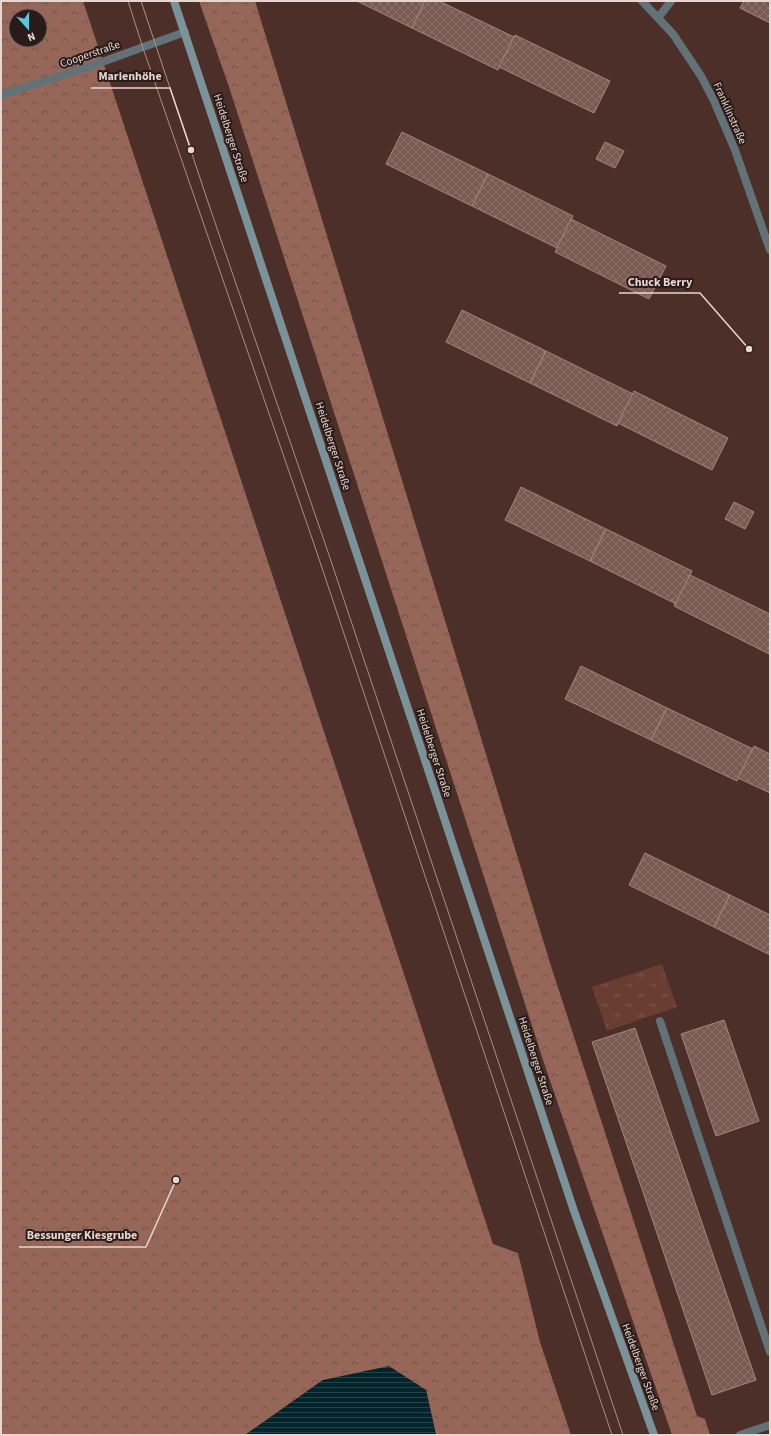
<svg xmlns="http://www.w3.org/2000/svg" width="771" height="1436" font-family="'Source Sans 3',sans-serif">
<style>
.grass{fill:url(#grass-tufts)}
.forest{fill:url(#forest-crowns);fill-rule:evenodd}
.water{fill:url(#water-rules)}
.building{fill:url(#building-cross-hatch);stroke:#a6857d}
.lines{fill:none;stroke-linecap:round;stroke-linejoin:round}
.lane{stroke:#637276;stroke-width:8}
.street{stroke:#637276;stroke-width:8}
.secondary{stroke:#7a9398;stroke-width:8}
.tram{stroke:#a6908a;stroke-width:1}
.labels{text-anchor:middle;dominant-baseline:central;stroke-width:4;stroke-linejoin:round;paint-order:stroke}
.street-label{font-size:11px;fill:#e8d6d1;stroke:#281b18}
.leader{fill:none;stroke:#e8d6d1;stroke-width:1.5}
.callout-dot{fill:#e8d6d1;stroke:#281b18;stroke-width:1.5}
.callout-label{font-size:12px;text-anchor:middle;font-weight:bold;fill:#e8d6d1;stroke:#281b18;stroke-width:4;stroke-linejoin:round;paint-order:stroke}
</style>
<defs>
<pattern id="grass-tufts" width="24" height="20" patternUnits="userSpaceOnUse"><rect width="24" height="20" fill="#693d31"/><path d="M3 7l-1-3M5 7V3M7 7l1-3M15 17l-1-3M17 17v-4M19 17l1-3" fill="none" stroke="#7e584e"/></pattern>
<pattern id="forest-crowns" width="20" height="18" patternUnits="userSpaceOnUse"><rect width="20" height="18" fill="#966659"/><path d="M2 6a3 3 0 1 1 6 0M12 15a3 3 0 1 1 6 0" fill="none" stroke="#72554d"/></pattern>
<pattern id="water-rules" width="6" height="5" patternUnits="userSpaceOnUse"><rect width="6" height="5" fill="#03242a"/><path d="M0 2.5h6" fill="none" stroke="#284348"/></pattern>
<pattern id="building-cross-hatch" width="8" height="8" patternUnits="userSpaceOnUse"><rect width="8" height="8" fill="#795b53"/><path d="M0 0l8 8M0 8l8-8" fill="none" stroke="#8c726b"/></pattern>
</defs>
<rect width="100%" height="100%" fill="#4b2f28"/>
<polygon class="grass" points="662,964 677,1007 607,1031 592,987"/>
<g class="forest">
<path d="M1,1H83L493,1244L518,1253L540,1342L571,1435H436L426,1390L323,1380L245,1435H1ZM16,16H40V40H16Z"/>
<polygon points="199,1 255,1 551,966 697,1416 705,1419 710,1435 672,1435 545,1066 229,87"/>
</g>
<polygon class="water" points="389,1366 426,1390 436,1435 245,1435 323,1380"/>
<g class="building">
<polygon points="357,1 425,1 412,28"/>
<polygon points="425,1 439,1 514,37 498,70 412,28"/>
<polygon points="744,1 770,1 770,23 740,8"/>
<polygon points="515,35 610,81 594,113 499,67"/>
<polygon points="402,132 488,174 472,206 386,164"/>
<polygon points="605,142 624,151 615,168 596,159"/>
<polygon points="488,174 573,216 557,248 472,206"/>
<polygon points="571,219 666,266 649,299 555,252"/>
<polygon points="462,310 546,351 530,383 446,342"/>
<polygon points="546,351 633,394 617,426 530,383"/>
<polygon points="634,391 728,438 712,470 618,423"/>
<polygon points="521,487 606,529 590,561 505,520"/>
<polygon points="734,502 754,512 745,529 725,519"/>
<polygon points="606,529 692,571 676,604 590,561"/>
<polygon points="690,575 770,614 769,654 674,606"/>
<polygon points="581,666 667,708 651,740 565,699"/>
<polygon points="667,708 753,749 737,781 651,740"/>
<polygon points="754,746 770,754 770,793 738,778"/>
<polygon points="645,853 730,895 714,927 629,885"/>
<polygon points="730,895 770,915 770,955 714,927"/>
<polygon points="724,1020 759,1121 716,1136 681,1034"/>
<polygon points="635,1028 756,1380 712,1395 592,1042"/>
</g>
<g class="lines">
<g class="lane">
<polyline points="658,18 671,1"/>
<polyline points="660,1021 770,1352"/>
</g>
<g class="street">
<polyline points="642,1 673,34 701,76 714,101 735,150 770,250"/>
<polyline points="1,95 91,66 185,32"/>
<polyline points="740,1435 770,1425"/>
</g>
<polyline class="secondary" points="174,1 574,1211 654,1435"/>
<g class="tram">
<polyline points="128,1 143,48 314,544 612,1435"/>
<polyline points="141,1 209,205 330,558 623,1435"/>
</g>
</g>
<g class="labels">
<g class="street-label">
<text transform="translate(90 54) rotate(-19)">Cooperstraße</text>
<text transform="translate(730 113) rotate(66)">Franklinstraße</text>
<text transform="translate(231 138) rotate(72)">Heidelberger Straße</text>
<text transform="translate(333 446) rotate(72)">Heidelberger Straße</text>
<text transform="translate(434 753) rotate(72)">Heidelberger Straße</text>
<text transform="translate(536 1061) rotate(72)">Heidelberger Straße</text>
<text transform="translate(641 1367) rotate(70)">Heidelberger Straße</text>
</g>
</g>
<path class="leader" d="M191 150L170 88H91M749 349L700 293H619M176 1180L146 1247H19"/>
<g class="callout-dot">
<circle cx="191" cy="150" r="4"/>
<circle cx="749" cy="349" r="4"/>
<circle cx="176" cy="1180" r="4"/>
</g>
<g class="callout-label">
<text x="130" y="80">Marienhöhe</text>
<text x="660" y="286">Chuck Berry</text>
<text x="82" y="1239">Bessunger Kiesgrube</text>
</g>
<rect width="771" height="1436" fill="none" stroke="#e8d6d1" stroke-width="4"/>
<g transform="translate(28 28) rotate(159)"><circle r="19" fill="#281b18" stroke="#756662"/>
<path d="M0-3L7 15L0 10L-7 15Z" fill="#56c9e0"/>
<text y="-6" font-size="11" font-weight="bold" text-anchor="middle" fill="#e8d6d1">N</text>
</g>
</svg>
